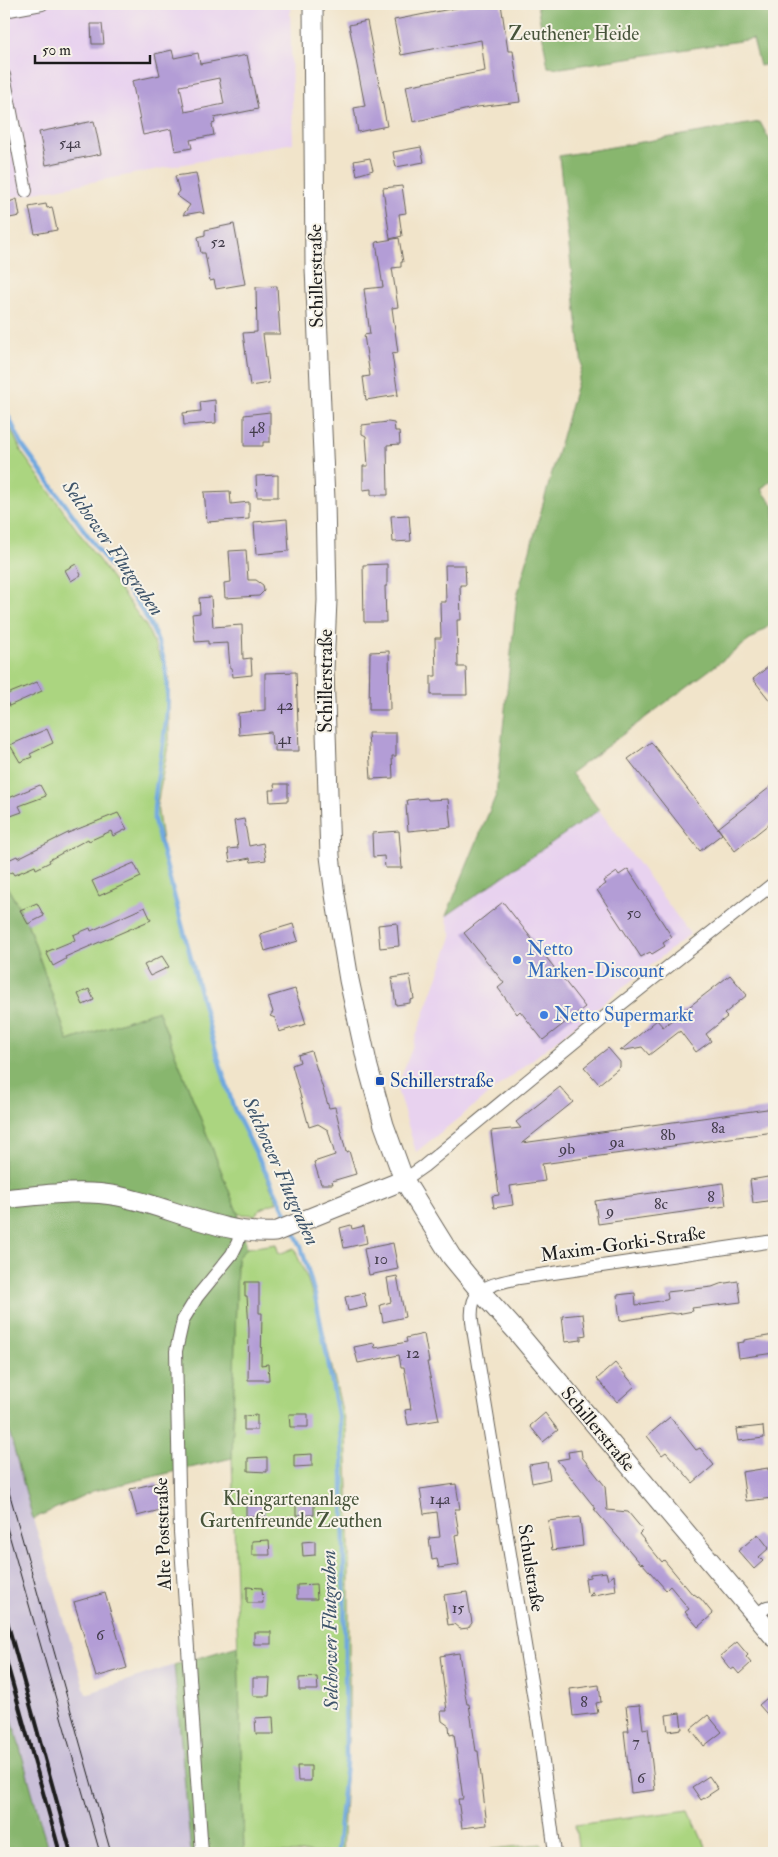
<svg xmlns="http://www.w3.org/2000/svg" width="778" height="1857" font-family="'IM FELL Double Pica',serif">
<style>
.built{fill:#e8d2ef}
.industrial{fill:#c9bfd8}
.green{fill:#abd580;stroke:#64784e}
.forest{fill:#88b66e;stroke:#526945}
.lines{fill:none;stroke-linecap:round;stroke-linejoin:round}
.stream{stroke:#70a8df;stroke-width:4.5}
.building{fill:#b39dd6;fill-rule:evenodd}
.street-casing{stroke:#676259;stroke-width:14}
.secondary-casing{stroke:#676259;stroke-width:21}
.street{stroke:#fff;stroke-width:12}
.secondary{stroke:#fff;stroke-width:19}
.tram{stroke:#1c1c1c;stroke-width:1}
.rail{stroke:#1c1c1c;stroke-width:4}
.shop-dot{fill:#3f7fe0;stroke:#f7f3e8;stroke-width:2}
.transit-dot{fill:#1a4fb4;stroke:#f7f3e8;stroke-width:2}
.labels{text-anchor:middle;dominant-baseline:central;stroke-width:4;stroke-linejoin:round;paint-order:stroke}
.number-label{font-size:16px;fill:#423c4a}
.park-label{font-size:19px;fill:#47543a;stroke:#f7f3e8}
.street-label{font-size:19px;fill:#1c1c1c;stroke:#f7f3e8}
.shop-label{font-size:19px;fill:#366cbe;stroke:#f7f3e8;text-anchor:start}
.transit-label{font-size:19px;fill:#164399;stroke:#f7f3e8;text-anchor:start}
.water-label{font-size:20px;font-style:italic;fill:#3e546a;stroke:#f7f3e8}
</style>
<rect width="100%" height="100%" fill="#f7f3e8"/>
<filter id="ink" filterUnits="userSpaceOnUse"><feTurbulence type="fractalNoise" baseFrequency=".02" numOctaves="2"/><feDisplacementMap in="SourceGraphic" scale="10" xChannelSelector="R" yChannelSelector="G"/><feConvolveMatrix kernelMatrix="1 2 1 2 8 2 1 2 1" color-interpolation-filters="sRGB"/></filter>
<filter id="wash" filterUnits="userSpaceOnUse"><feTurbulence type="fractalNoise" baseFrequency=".0096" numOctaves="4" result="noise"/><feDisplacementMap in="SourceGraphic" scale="20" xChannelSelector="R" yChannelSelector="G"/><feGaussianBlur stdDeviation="1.12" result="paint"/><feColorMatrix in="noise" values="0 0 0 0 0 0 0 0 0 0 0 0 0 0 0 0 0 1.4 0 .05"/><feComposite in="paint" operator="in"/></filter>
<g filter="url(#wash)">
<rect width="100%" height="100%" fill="#f1e4ca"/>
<g class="built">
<polygon points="4,4 290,4 293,143 4,199"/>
<polygon points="599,810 690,934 416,1152 397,1089 452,937 446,916"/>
</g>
<polygon class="industrial" points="4,1412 33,1519 54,1585 86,1694 174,1665 191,1853 49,1853 4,1690"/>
<g class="green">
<polygon points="4,414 22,453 146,626 169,677 169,740 157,805 165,863 224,1083 277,1202 260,1209 255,1215 238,1214 158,1010 68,1041 26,919 4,882"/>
<polygon points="276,1244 279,1254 294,1248 307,1278 321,1320 346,1428 349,1520 349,1721 342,1853 244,1853 232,1458 237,1257 247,1248"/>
<polygon points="689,1810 708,1853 579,1853 575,1825"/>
<polygon points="541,1844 543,1853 454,1853"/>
</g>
<g class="forest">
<polygon points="537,4 774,4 774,63 760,66 753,39 561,68 548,67"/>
<polygon points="760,122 774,148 774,478 761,489 774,506 774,622 571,773 599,810 446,916 496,795 517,596 582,366 559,156"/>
<polygon points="4,882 26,919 68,1041 158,1010 238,1214 247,1248 237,1258 232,1458 93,1491 33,1519 4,1412"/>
<polygon points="238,1646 244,1853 191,1853 174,1665"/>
<polygon points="4,1690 49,1853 4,1853"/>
</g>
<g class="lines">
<g class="stream">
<path d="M4,407L22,445L140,607C176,662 170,701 160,763C157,782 153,801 154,820L213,1041L234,1109L290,1221"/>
<polyline points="293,1229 301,1246 315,1295 328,1361 340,1426 343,1472 346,1762 337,1853"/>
</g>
</g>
<g id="blocks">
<g class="building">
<polygon points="476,4 501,4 508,51 513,51 520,102 477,107 413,122 406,86 485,71 481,40 401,55 394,20"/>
<polygon points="367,21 387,126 358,132 354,108 365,106 349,25"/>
<polygon points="91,24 102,24 104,44 92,44"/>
<path d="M172,50L174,58L198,53L200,64L247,55L258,109L214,118L215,123L212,124L214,135L190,140L192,148L175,151L171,129L143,135L132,81L160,75L155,54ZM219,78L224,104L185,112L180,86Z"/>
<polygon points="94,121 101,154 46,165 39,132"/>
<polygon points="421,147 424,162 396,167 393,152"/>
<polygon points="370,158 373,170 357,175 354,161"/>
<polygon points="196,173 204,214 200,212 183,215 190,205 176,195 179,191 175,176"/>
<polygon points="402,186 406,213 399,214 402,236 390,239 383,188"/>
<polygon points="17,199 20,216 4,219 4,204"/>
<polygon points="46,204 47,208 52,207 57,230 35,234 29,207"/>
<polygon points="234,224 245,284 216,289 214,280 210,281 205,253 201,253 198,237 205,235 205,230"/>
<polygon points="399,238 403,262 401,262 401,267 392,268 398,307 392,308 398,353 392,354 398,395 366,400 363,377 370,376 364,335 370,334 364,289 383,287 376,242"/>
<polygon points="277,286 280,334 263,334 269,383 250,386 243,333 257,332 256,287"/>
<polygon points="215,400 216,423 184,425 183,413 201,411 200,402"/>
<polygon points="270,412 270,442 263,442 263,446 244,446 244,415"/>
<polygon points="388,422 394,423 395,431 399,431 400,444 387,445 388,495 371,495 371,489 363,490 363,466 368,466 366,436 362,434 362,425"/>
<polygon points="278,475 278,497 257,497 256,476"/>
<polygon points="230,491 231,504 249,502 249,519 207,522 204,492"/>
<polygon points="409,515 411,541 393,542 391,516"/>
<polygon points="287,519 289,551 256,554 254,522"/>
<polygon points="246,550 248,580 256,580 263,585 264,591 259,596 225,598 224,583 231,582 229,551"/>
<polygon points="76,564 81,575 71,581 65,570"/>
<polygon points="387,564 387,586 385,586 386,622 364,622 363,565"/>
<polygon points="445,565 465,565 466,585 460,585 461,620 457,620 458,667 466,667 467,695 431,695 431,676 436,676 435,638 441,638 440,602 446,602"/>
<polygon points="211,597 213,627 242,625 243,659 251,658 252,675 233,677 232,668 230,668 228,643 208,644 208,641 195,642 192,614 200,613 199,598"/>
<polygon points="389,651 390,710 369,710 370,652"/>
<polygon points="774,662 774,706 753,679"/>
<polygon points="296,672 299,751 275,751 275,745 272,745 271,732 239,735 238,713 265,710 265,673"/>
<polygon points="37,682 42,691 9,706 5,695"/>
<polygon points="47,729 53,743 30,754 32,757 20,762 10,745"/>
<polygon points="368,733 396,733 396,756 392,756 393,778 371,779"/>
<polygon points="651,742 722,834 700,851 628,759"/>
<polygon points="274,784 288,784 288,801 270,802 269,790 275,790"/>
<polygon points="774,784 774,820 735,851 718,828"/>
<polygon points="40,785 46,796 19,806 22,812 8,817 4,809 4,800"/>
<polygon points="427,798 428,800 448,799 451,827 408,831 406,805 408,805 407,800"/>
<polygon points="118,813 127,829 113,836 111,831 89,841 88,839 49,860 50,862 36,869 35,866 14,875 12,872 4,875 4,862 17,856 18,858 68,833"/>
<polygon points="244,819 249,846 263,843 266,860 251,862 250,858 230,862 228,849 238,848 234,821"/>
<polygon points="399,831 402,868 385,868 384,856 373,857 372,833"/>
<polygon points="134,863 141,877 99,896 92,881"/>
<polygon points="628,869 672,937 663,943 665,946 652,954 650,952 641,957 597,890 606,884 604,881 617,872 619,875"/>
<polygon points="503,902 585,1007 543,1040 520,1011 517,1014 498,988 504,983 464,933"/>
<polygon points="37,903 44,916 28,924 20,910"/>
<polygon points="145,907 151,920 65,957 66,959 53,966 46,952 75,940 73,935 90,928 91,931"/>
<polygon points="397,923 399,946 380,948 378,925"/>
<polygon points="293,924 298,941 265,951 260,934"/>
<polygon points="162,956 169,967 150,976 144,965"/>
<polygon points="410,975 414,999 410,1000 410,1003 396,1005 392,978"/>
<polygon points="730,975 747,995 724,1014 727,1017 706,1034 711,1041 696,1052 680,1031 649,1055 642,1047 620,1051 657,1020 663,1027"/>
<polygon points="89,989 94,1000 83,1005 78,994"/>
<polygon points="295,989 306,1024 279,1032 275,1018 270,1016 273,1012 268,997"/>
<polygon points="608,1048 620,1062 620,1067 599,1084 584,1067"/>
<polygon points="311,1051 329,1108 335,1107 346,1152 349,1151 356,1174 332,1181 333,1184 321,1184 314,1162 335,1155 328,1130 318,1124 309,1127 292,1065 300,1062 298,1055"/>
<polygon points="560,1087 573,1102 522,1143 774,1108 774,1132 542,1164 545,1181 510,1186 513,1205 494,1208 492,1196 499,1195 491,1131 521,1128 516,1122"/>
<polygon points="774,1176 774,1200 753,1203 750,1180"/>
<polygon points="723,1183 726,1206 598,1224 595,1201"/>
<polygon points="351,1225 352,1229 364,1226 367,1243 344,1248 340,1228"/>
<polygon points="393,1243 398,1269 369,1275 364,1249"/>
<polygon points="397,1276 405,1317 383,1322 380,1305 391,1302 387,1278"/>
<polygon points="738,1281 741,1302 692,1308 693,1311 677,1314 670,1313 620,1321 617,1295 635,1293 636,1305 666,1300 668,1299 667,1292 712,1287 720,1284"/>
<polygon points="245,1282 259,1282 259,1313 262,1313 261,1365 268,1364 269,1380 248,1380 249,1329 247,1296 245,1296"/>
<polygon points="364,1293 367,1307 348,1311 345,1297"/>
<polygon points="583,1314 586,1335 581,1336 581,1340 565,1342 562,1316"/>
<polygon points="424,1334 429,1362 427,1362 439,1420 408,1425 405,1410 411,1409 404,1367 401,1367 399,1355 358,1363 354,1347 374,1343 375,1348 407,1342 406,1338"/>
<polygon points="774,1335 774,1353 739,1358 737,1343 744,1342 744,1340"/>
<polygon points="615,1363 635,1386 617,1402 597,1379"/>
<polygon points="545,1413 558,1430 543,1442 530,1426"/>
<polygon points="289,1414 308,1414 308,1427 290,1427"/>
<polygon points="257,1415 257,1430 244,1430 244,1416"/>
<polygon points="670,1417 696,1450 700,1448 714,1465 693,1483 666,1452 662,1455 647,1436"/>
<polygon points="763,1426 764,1438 738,1441 736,1429"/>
<polygon points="581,1450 582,1457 605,1486 607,1510 628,1512 643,1530 639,1534 662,1562 664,1560 693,1595 694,1594 701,1599 713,1614 698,1627 685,1612 689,1609 670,1586 666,1590 642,1563 641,1564 594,1509 596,1509 557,1460 569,1458 568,1452"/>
<polygon points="312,1454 312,1466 294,1467 294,1455"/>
<polygon points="267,1457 267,1472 248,1471 248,1458"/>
<polygon points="547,1462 550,1479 532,1483 529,1465"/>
<polygon points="768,1468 768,1470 774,1469 774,1483 771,1484 773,1498 746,1501 742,1472"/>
<polygon points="157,1483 164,1509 137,1516 130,1489"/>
<polygon points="456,1484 460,1509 455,1509 459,1534 455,1535 459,1565 439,1568 437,1559 432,1560 429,1538 440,1537 437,1512 424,1514 420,1489"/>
<polygon points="246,1500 263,1500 265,1516 246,1516"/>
<rect x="296" y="1503" width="18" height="12"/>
<polygon points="580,1517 583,1546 552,1550 548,1521"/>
<polygon points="758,1534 769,1548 759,1557 763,1561 754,1569 738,1551"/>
<polygon points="269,1540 270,1555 252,1555 252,1541"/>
<polygon points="315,1541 315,1555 303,1556 302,1542"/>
<polygon points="606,1572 608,1580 614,1575 616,1591 589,1596 593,1592 587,1593 585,1578 590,1577 590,1574"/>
<polygon points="316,1584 317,1599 297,1599 297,1585"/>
<polygon points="247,1587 262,1588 263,1603 247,1603"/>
<polygon points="467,1592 472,1623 468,1628 460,1629 454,1624 448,1625 444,1595"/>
<polygon points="105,1593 127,1668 96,1677 74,1602"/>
<rect x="254" y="1632" width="17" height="12"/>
<polygon points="737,1642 748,1655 746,1657 751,1663 739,1674 734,1668 731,1670 720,1656"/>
<polygon points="459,1653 465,1694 467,1704 469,1704 476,1751 478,1751 487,1825 462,1828 458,1799 463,1799 454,1734 450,1735 449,1726 442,1721 441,1711 447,1711 440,1656"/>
<polygon points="317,1677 318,1690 299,1690 299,1678"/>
<polygon points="253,1678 270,1678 269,1696 253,1696"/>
<polygon points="599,1685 601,1702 596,1703 598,1713 573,1716 570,1689"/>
<polygon points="774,1692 774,1722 759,1705"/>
<polygon points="640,1705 643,1729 648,1728 655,1790 631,1793 624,1731 629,1731 626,1706"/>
<polygon points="680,1713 682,1729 668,1731 666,1715"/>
<polygon points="708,1715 722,1732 704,1746 691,1729"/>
<polygon points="273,1717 274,1734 256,1734 255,1718"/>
<polygon points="297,1766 311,1766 311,1781 298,1781"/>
<polygon points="709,1776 718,1789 701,1800 692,1787"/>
</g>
</g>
</g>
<g filter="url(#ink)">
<use href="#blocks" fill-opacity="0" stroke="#676259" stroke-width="1"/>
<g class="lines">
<g class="street-casing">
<g id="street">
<polyline points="4,11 42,4"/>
<polyline points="4,75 26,191"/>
<polyline points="404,1180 424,1166 606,1016 774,883"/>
<polyline points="756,1615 767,1607 774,1606"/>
<polyline points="202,1853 180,1532 176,1351 183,1320 197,1297 232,1254 238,1242 240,1231"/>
<path d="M555,1853L538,1724L473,1329C466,1288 485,1286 519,1278L774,1241"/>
</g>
</g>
<g class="secondary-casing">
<g id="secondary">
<polyline points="313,4 315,268 325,500 327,600 324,669 330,856 335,895 349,980 368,1067 384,1125 404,1180 451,1256 479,1290 517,1332 774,1637"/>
<path d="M4,1199C43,1195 80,1189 118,1196C171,1207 221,1235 275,1232L404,1180"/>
</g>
</g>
<use href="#street" class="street"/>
<use href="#secondary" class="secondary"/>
<g class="tram">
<polyline points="4,1474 111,1853"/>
<polyline points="4,1517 100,1853"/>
</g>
<g class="rail">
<polyline points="4,1610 71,1853"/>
<polyline points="4,1653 60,1853"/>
</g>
</g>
</g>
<g class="shop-dot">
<circle cx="517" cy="960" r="5"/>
<circle cx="544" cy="1015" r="5"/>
</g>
<rect class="transit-dot" x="375" y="1076" width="10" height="10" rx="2.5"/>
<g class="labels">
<g class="number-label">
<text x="70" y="143">54a</text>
<text x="218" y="242">52</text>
<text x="257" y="428">48</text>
<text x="285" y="705">42</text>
<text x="285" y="739">41</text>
<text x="634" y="913">50</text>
<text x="718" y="1128">8a</text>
<text x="668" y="1135">8b</text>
<text x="617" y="1142">9a</text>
<text x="567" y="1149">9b</text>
<text x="711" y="1197">8</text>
<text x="661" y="1204">8c</text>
<text x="610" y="1211">9</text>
<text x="381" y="1259">10</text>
<text x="413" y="1353">12</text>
<text x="440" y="1499">14a</text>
<text x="458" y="1608">15</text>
<text x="100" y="1635">6</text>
<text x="584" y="1702">8</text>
<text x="636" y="1742">7</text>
<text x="641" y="1778">6</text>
</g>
<g class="park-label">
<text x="574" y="34">Zeuthener Heide</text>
<text x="291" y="1499">Kleingartenanlage<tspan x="291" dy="22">Gartenfreunde Zeuthen</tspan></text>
</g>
<g class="street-label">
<text transform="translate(316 276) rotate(-91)">Schillerstraße</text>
<text transform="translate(326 681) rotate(-90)">Schillerstraße</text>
<text transform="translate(623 1244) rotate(-8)">Maxim-Gorki-Straße</text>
<text transform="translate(598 1429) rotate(50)">Schillerstraße</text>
<text transform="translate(163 1534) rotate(-92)">Alte Poststraße</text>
<text transform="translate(531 1568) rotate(81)">Schulstraße</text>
</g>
<g class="shop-label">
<text x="527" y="949">Netto<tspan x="527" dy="22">Marken-Discount</tspan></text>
<text x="554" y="1015">Netto Supermarkt</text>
</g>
<g class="transit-label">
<text x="390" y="1081">Schillerstraße</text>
</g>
<g class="water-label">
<text transform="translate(113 548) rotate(55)">Selchower Flutgraben</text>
<text transform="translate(281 1171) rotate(66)">Selchower Flutgraben</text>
<text transform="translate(330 1630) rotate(-91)">Selchower Flutgraben</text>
</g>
</g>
<rect width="778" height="1857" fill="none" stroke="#f7f3e8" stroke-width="20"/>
<path d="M35 55v8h115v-8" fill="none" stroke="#1c1c1c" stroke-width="2.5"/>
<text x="42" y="55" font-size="15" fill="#1c1c1c" stroke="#f7f3e8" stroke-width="4" paint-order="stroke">50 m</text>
</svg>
